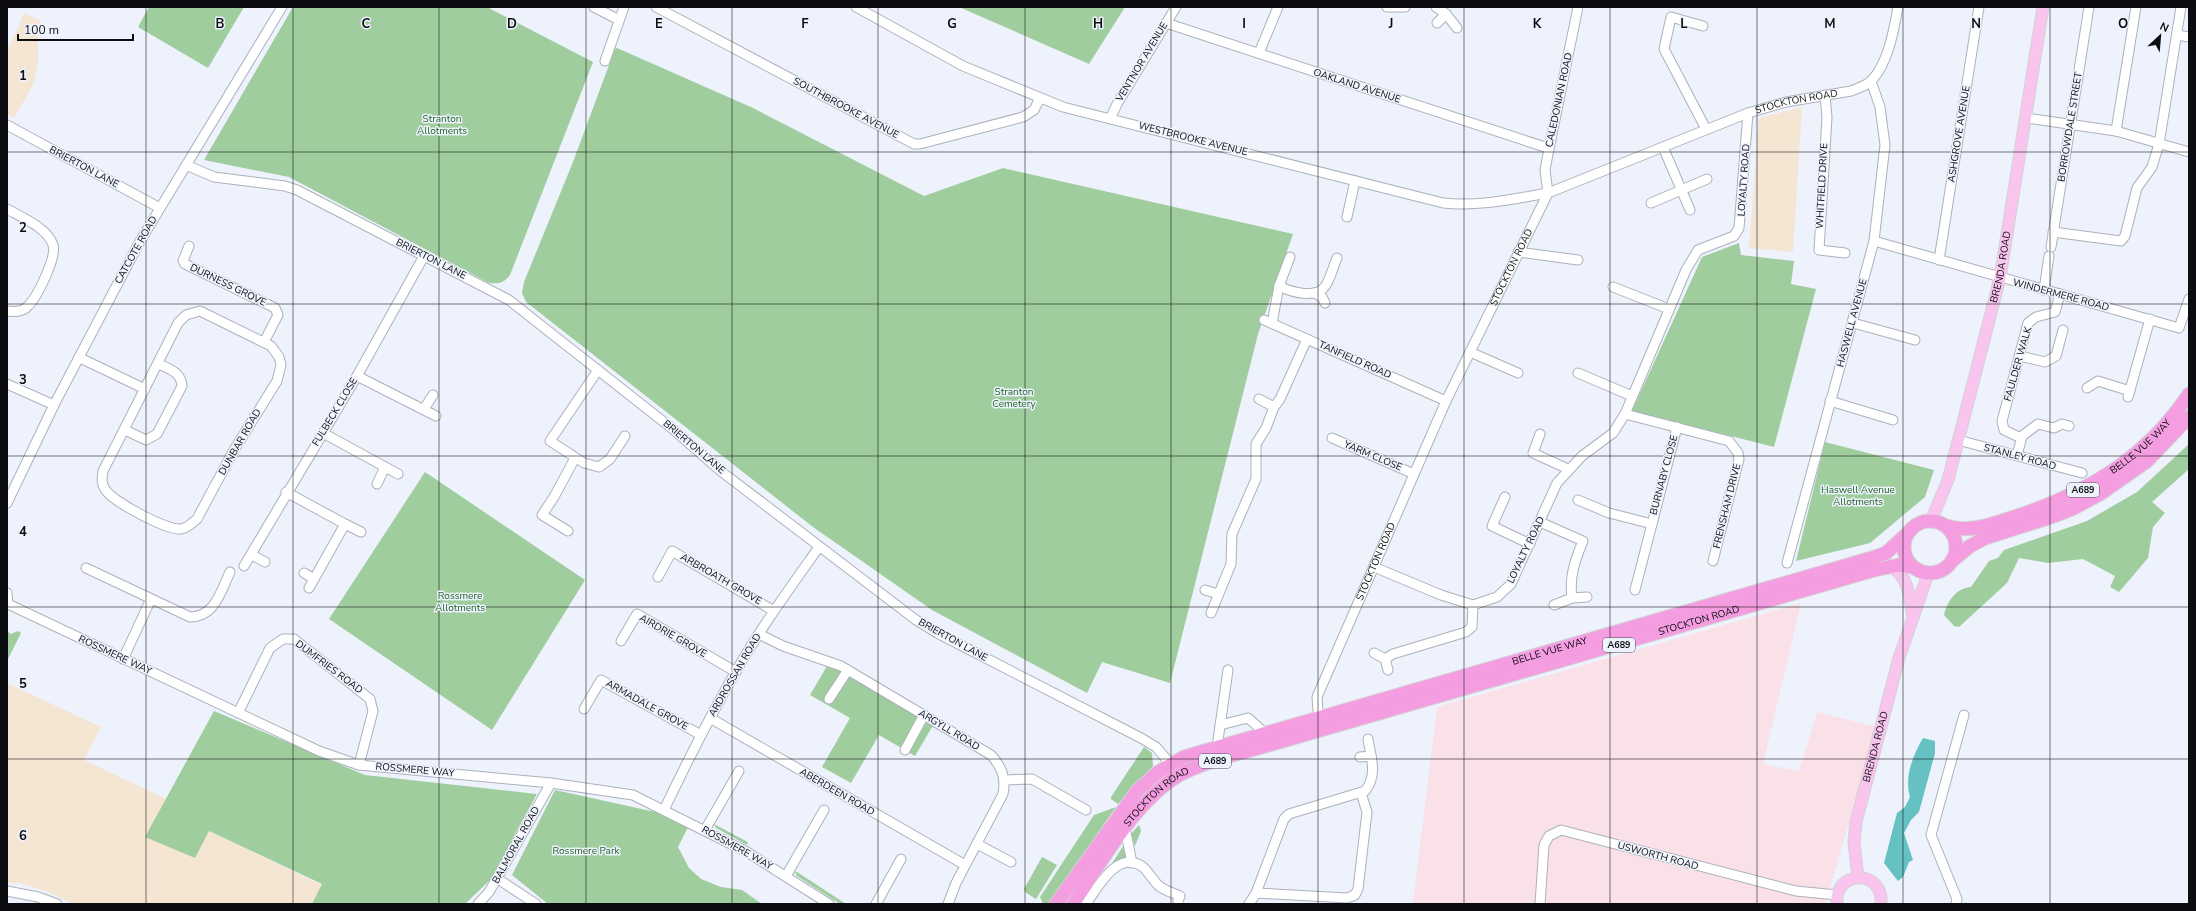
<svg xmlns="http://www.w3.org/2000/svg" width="2196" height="911" font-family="'Nunito Sans',sans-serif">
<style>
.industrial{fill:#fae0e7}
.education{fill:#f5e5d3}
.green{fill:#a0cd9e}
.water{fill:#66c2c2}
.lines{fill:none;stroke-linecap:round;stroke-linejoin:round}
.minor-casing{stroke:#acb1bb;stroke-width:11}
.major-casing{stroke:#d3d3d4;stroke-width:13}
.highway-casing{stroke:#d3d3d4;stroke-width:15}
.minor{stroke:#fff;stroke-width:9}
.major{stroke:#f9c4ed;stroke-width:11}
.highway{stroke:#f59de1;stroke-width:13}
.grid{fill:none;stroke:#0b0d10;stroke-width:1;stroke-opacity:0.55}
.labels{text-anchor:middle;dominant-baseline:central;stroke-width:3;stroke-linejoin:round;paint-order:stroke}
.shield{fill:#edf2fd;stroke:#4f5257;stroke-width:1}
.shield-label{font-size:9px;font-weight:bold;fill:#0b0d10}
.street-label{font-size:10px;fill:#0b0d10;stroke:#edf2fd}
.park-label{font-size:10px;fill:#216323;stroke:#edf2fd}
.grid-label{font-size:13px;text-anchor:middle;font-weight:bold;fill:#0b0d10;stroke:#edf2fd;stroke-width:3;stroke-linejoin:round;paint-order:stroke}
</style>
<rect width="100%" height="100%" fill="#edf2fd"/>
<polygon class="industrial" points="1801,603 1763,764 1799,771 1817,712 1877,727 1825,904 1413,904 1437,707"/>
<g class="education">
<polygon points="24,13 41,21 38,33 38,63 33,85 14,118 7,114 7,52"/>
<polygon points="1802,107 1793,252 1749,248 1759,118"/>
<polygon points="7,683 101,727 84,760 166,799 145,837 209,831 322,885 312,904 73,904 46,891 20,883 7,883"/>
</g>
<g class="green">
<polygon points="149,7 244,7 208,68 138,27"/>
<path d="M293,7H487L593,62L510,275C504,283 499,284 489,283L289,177L204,160Z"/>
<polygon points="959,7 1125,7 1089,64"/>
<polygon points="617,48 753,108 924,196 1003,168 1293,234 1258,334 1170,683 1102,662 1087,693 932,610 813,527 526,302 522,293 524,282 573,162 615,49"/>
<polygon points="1739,243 1741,255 1794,261 1791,284 1816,289 1774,447 1632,411 1702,257"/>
<polygon points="1825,442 1934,470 1925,497 1870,543 1796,561"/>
<path d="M2189,444V469L2152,502L2165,513L2153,527L2148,558L2119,592L2110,587L2115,576L2083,559L2048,563L2019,558L2007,583L1959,627L1954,626L1944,615C1947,602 1956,588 1971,587L1989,561L1998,558L2004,550L2087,521L2137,492Z"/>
<polygon points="425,472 585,580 492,730 329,619"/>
<polygon points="7,631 11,634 18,631 21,633 7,661"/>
<polygon points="830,661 935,722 915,756 879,735 851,783 822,767 850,718 810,695"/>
<polygon points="214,711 365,775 537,794 490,880 465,904 312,904 322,884 209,831 195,858 145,837"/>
<polygon points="1144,747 1152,753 1153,766 1118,804 1111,799 1111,797"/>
<polygon points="555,790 660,813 688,827 678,847 689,868 701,879 721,887 742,890 762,904 548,904 512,875"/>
<polygon points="1116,807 1049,904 1043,904 1040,897 1094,815"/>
<polygon points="714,824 744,840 748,842 747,845 716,828"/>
<polygon points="1139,825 1141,831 1135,846 1131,834"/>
<polygon points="1125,843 1131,860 1117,862 1111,865"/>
<polygon points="1042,857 1057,865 1036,899 1025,892 1024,889"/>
<polygon points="794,871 797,872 846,904 840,904 797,876"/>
</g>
<path class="water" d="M1923,738L1935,741V753L1919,812L1911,820L1904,833L1913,860L1909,862L1903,877L1898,881L1884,863L1897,813L1905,807L1910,797C1904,777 1913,755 1923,738Z"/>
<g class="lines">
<g class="minor-casing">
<g id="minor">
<polyline points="594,7 619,20"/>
<polyline points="656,7 914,144 920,144 1023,117 1034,110 1040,98"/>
<path d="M856,7L963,66L1063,107L1443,203C1478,207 1513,199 1548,193L1545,170L1548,154L1578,7"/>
<polyline points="1387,7 1405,7"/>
<polyline points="1436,7 1446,14 1457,28"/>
<polyline points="1166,23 1548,148"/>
<polyline points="1437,23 1446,14"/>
<polyline points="1703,26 1671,17 1664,49 1706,129"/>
<polyline points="2177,35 2189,37"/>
<polyline points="1259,53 1278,7"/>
<polyline points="605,61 624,7"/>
<polyline points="1825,95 1827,117 1819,250 1845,253"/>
<polyline points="2027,118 2116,131 2189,152"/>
<polyline points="1110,119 1117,104 1176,7"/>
<polyline points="7,125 160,208"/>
<polyline points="2116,131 2136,7"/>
<polyline points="1663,147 1690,210"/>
<polyline points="186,165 214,177 285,186 297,190 509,300 674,430 722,472 916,620 939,634 1141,738 1156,747 1174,768"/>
<polyline points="1651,203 1707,179"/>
<path d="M7,209C21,217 48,228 53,245C57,257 37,298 27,307C22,312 14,312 7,311"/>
<polyline points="1347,217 1355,181"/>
<polyline points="2053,232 2121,241 2125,236 2137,188 2152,167 2159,144 2181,7"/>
<polyline points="1874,241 2179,328 2189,299"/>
<polyline points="189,246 183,261 185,264 275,308 278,315 264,342"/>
<polyline points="2051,247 2089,7"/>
<polyline points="1518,252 1578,260"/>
<polyline points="1939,260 1979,7"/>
<path d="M1279,286C1291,292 1317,300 1326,285C1331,277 1333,267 1337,258"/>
<polyline points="1613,287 1669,309"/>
<polyline points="2044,290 2049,256"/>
<polyline points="1314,293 1322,297 1325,303"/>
<path d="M200,311L271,346L279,357L281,365L277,381L234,450L197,519C192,523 188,528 181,529C168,531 111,501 105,489C101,483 102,478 103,471L178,323L186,315Z"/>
<polyline points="1264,320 1446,401"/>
<polyline points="1272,323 1279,286 1290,257"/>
<polyline points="1853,323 1915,340"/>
<polyline points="1470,352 1518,373"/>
<polyline points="2020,356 2045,362 2056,356 2063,330"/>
<polyline points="80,358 145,389"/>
<polyline points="598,370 550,441 584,463 599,467 610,459 625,436"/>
<polyline points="1578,373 1632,396"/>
<polyline points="357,376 436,416"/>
<polyline points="7,384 54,405"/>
<polyline points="2087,388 2098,381 2130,391"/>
<polyline points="2128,397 2150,319"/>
<polyline points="1259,399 1274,407"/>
<polyline points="1830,401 1893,420"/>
<polyline points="424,409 433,395"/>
<polyline points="1625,414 1729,441 1738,453 1739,459 1713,561"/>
<path d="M125,430L146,440L157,434L182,386C181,372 169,369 159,364"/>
<polyline points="323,433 398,474"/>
<polyline points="1540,434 1533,453 1568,469"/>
<polyline points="1332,438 1414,474"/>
<polyline points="2021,438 2004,430 2002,421 2028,323 2036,317 2055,312 2060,294"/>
<polyline points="1958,440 2082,473"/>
<polyline points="2017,456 2022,436 2038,424 2054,428 2062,424 2069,426"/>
<polyline points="377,484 385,467"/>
<polyline points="286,492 345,524 309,588"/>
<polyline points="1505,497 1492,526 1530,544"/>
<polyline points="1578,500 1609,513 1652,524"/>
<polyline points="7,503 54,405 139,243 282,7"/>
<path d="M1540,522L1583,541C1575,560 1569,577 1572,598"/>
<polyline points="345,524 361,532"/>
<polyline points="568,531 542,515 554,497 575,458"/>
<polyline points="252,555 265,562"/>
<polyline points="1787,563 1874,241 1885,145 1880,107 1871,81"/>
<polyline points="244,566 357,376 424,256"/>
<polyline points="1374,567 1441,595 1473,605 1497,597 1511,584 1557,483 1582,456 1613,433 1625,414 1686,270 1698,250 1734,236 1739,228 1748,113"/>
<path d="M86,568L190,617C215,617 221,591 230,572"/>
<polyline points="304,573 314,579"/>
<polyline points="658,577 672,551 774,611"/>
<polyline points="1205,590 1218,594"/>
<polyline points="1635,590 1677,427"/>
<polyline points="7,593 8,604"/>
<polyline points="8,604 319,751 359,765 551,783 633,795 747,852 829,904"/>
<polyline points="1554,605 1572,598 1587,597"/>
<polyline points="1211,613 1231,564 1232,534 1256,479 1256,444 1266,428 1274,407 1280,399 1307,339"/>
<path d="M759,634L783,646L841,666L991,755C1002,767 1006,778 1003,794L956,883L948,904"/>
<polyline points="621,641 637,614 736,672"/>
<polyline points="1374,653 1385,659 1388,670"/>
<polyline points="123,659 151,599"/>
<polyline points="1385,659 1393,654 1466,632 1472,627 1473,605"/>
<polyline points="829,699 848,670"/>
<polyline points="584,709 601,680 701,735"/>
<polyline points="238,713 270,648 283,639 294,639 370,699 373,711 359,765"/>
<polyline points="710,718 965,865"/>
<path id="s1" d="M1323,721L1318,711L1317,697L1446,401L1548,193L1748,113L1786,102L1851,91C1858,88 1866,86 1871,81C1888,64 1894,30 1898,7"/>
<polyline points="1220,725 1248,718 1265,733"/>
<polyline points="1217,747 1228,670"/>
<polyline points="905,750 924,715"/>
<polyline points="1360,757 1371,756"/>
<polyline points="1005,780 1032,779 1086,810"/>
<path d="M664,810C686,764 709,718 735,673C760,629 790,588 819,547"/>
<polyline points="1125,828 1132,863"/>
<polyline points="705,830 739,771"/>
<polyline points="977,844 1011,862"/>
<polyline points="786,876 824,810"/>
<polyline points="498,879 536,904"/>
<polyline points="7,891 38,897 57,904"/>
<polyline points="1256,893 1347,898 1355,895 1358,889 1367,812 1361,793"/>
<polyline points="478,904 489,892 551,783"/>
<polyline points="876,904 901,859"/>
<path d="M1086,904C1098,887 1119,847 1144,868C1149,873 1153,880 1158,885C1163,890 1173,893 1180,896L1178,901"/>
<path d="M1249,904L1256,893L1284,819L1289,814L1365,791C1378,775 1371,758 1368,739"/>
<polyline points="1540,904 1544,845 1549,836 1561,830 1796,891 1837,895"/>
<polyline points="1956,904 1957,899 1931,835 1964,715"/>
</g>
</g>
<g class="major-casing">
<g id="major">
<path id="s2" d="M1931,521L1948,480L2000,278L2043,7"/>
<path d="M1892,566C1911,583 1908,593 1913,617"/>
<path id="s3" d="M1858,877L1854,842L1856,822L1899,658L1928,574"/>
<path d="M1837,904C1834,869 1884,869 1881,904"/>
</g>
</g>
<g class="highway-casing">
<g id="highway">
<circle cx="1930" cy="547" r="26"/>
<path id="s4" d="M1946,526C1968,533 1990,525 2011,518C2084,495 2146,459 2189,394"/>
<polyline points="1953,560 1970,546 1985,538 2051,517 2072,509 2100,494 2147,461 2189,417"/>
<path id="s5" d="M1056,904L1137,791L1157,773L1184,757L1872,558L1886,553L1908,533"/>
<path id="s6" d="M1073,904C1101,862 1135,801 1179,775C1207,760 1242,753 1272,744L1874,570L1899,565L1913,567"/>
</g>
</g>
<use href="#minor" class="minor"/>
<use href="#major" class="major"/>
<use href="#highway" class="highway"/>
</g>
<path class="grid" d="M146,7V904M293,7V904M439,7V904M586,7V904M732,7V904M878,7V904M1025,7V904M1171,7V904M1318,7V904M1464,7V904M1610,7V904M1757,7V904M1903,7V904M2050,7V904M7,152H2189M7,304H2189M7,456H2189M7,607H2189M7,759H2189"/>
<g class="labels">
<g class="shield">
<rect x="2067" y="483" width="32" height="14" rx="3"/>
<rect x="1603" y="638" width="32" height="14" rx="3"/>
<rect x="1199" y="754" width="32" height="14" rx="3"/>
</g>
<g class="shield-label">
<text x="2083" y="490">A689</text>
<text x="1619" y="645">A689</text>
<text x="1215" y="761">A689</text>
</g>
<g class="street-label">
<text transform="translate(1142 62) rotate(-59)">VENTNOR AVENUE</text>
<text transform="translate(1357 86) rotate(18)">OAKLAND AVENUE</text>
<text transform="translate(1559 100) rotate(-78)">CALEDONIAN ROAD</text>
<text stroke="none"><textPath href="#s1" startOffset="845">STOCKTON ROAD</textPath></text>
<text transform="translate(846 108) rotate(28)">SOUTHBROOKE AVENUE</text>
<text transform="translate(2070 127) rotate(-81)">BORROWDALE STREET</text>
<text transform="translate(1959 134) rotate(-81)">ASHGROVE AVENUE</text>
<text transform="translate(1193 139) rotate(14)">WESTBROOKE AVENUE</text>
<text transform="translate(84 167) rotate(28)">BRIERTON LANE</text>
<text transform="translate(1744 180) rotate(-86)">LOYALTY ROAD</text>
<text transform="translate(1822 186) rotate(-87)">WHITFIELD DRIVE</text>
<text transform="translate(136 250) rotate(-61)">CATCOTE ROAD</text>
<text transform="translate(431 259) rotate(27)">BRIERTON LANE</text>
<text stroke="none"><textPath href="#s1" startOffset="497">STOCKTON ROAD</textPath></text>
<text stroke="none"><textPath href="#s2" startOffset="264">BRENDA ROAD</textPath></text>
<text transform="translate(228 285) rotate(26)">DURNESS GROVE</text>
<text transform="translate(2061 295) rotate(15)">WINDERMERE ROAD</text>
<text transform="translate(1852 323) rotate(-75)">HASWELL AVENUE</text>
<text transform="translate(1355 360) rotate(24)">TANFIELD ROAD</text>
<text transform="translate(2018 364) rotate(-74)">FAULDER WALK</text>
<text transform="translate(335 412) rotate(-59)">FULBECK CLOSE</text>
<text transform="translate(240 442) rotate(-60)">DUNBAR ROAD</text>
<text stroke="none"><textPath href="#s4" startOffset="216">BELLE VUE WAY</textPath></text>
<text transform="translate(694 447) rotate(40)">BRIERTON LANE</text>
<text transform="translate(1373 456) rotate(23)">YARM CLOSE</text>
<text transform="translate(2020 457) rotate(15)">STANLEY ROAD</text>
<text transform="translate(1664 475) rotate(-75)">BURNABY CLOSE</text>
<text transform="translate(1727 506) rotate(-76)">FRENSHAM DRIVE</text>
<text transform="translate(1526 550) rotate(-64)">LOYALTY ROAD</text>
<text stroke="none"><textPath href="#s1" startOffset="173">STOCKTON ROAD</textPath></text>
<text transform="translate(721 579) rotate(30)">ARBROATH GROVE</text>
<text stroke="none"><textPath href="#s6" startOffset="711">STOCKTON ROAD</textPath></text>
<text transform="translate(673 636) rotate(30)">AIRDRIE GROVE</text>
<text transform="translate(953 640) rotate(29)">BRIERTON LANE</text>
<text stroke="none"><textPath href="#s5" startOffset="578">BELLE VUE WAY</textPath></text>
<text transform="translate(115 655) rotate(25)">ROSSMERE WAY</text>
<text transform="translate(329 667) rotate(37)">DUMFRIES ROAD</text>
<text transform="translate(735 675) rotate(-60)">ARDROSSAN ROAD</text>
<text transform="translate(647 705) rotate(29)">ARMADALE GROVE</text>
<text transform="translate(949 730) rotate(31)">ARGYLL ROAD</text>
<text stroke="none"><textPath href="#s3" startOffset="133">BRENDA ROAD</textPath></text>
<text transform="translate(415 770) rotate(5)">ROSSMERE WAY</text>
<text transform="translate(837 792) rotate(30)">ABERDEEN ROAD</text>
<text stroke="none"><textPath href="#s6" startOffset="137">STOCKTON ROAD</textPath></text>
<text transform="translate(516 845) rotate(-61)">BALMORAL ROAD</text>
<text transform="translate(737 848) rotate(29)">ROSSMERE WAY</text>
<text transform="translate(1658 856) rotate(15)">USWORTH ROAD</text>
</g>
<g class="park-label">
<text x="442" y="119">Stranton<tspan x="442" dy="12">Allotments</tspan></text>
<text x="1014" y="392">Stranton<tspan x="1014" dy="12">Cemetery</tspan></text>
<text x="1858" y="490">Haswell Avenue<tspan x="1858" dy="12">Allotments</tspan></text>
<text x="460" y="596">Rossmere<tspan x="460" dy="12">Allotments</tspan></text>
<text x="586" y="851">Rossmere Park</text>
</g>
</g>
<g class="grid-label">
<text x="220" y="28">B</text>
<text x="366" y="28">C</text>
<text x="512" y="28">D</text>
<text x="659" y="28">E</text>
<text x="805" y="28">F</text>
<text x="952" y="28">G</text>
<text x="1098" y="28">H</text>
<text x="1244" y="28">I</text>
<text x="1391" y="28">J</text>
<text x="1537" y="28">K</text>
<text x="1684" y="28">L</text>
<text x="1830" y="28">M</text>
<text x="1976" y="28">N</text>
<text x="2123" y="28">O</text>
<text x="23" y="80">1</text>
<text x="23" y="232">2</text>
<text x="23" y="384">3</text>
<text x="23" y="536">4</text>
<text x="23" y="688">5</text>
<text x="23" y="840">6</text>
</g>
<rect width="2196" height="911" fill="none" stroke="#0b0d10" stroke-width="16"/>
<g transform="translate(2160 36) rotate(26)" stroke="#edf2fd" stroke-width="3" paint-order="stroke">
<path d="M0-3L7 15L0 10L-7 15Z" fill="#0b0d10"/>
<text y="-6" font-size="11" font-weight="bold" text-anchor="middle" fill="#0b0d10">N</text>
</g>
<path d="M18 34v6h115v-6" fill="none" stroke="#0b0d10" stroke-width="2"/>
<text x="24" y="34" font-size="12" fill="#0b0d10" stroke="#edf2fd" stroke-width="3" paint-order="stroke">100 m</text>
</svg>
